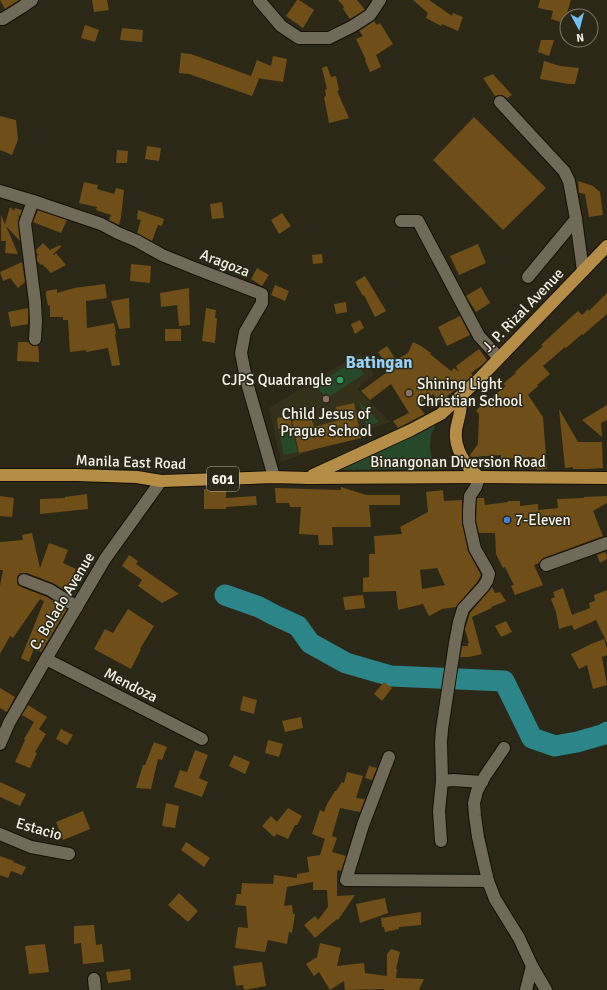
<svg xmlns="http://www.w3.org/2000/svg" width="607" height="990" font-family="Signika,sans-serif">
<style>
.built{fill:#353019}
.green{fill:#264929}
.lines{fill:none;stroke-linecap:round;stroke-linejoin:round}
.river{stroke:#2c8689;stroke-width:21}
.building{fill:#6f4f17;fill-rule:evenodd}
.minor-casing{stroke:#141003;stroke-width:14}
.major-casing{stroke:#141003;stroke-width:14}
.minor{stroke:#6f6b58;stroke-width:12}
.major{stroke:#b68d46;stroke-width:12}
.leisure-dot{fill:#2e9e5b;stroke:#2b2817;stroke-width:1.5}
.education-dot{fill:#8d6e63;stroke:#2b2817;stroke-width:1.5}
.shop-dot{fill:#3f7fe0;stroke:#2b2817;stroke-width:1.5}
.labels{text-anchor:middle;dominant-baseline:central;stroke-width:3;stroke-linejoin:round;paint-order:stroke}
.shield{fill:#2b2817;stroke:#b9b7ab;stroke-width:1}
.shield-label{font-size:14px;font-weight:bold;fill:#f6f4ea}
.street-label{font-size:15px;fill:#f6f4ea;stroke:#2b2817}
.poi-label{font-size:15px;fill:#f6f4ea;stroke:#2b2817;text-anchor:start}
.quarter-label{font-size:17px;font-weight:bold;fill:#96d0f6;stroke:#2b2817}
</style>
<rect width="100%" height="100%" fill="#2b2817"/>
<polygon class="built" points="360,353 374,374 357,389 390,422 281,462 269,408"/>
<g class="green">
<polygon points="355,360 364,374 326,399 316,385"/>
<polygon points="359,401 379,422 366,427"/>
<polygon points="438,416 435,427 431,434 430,447 432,461 442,469 327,470"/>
<polygon points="292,429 298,452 284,455 279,431"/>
</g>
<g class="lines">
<polyline class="river" points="225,595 259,607 274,615 298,626 310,643 346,663 391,676 504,681 532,738 555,746 577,742 605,734 607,732"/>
</g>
<g class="building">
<polygon points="0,0 19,0 5,9"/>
<polygon points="92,0 107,0 109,10 94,12"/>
<polygon points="297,0 299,0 314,10 303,28 286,16"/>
<polygon points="338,0 357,0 365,10 350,19 343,9 344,7"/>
<polygon points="413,0 429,0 452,16 453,13 463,17 458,31 442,24 441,26 426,18 428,13"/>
<polygon points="540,0 571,0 564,23 551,19 553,11 538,8"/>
<polygon points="374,21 377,25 380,23 393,44 376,55 381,67 370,72 365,60 366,60 356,39 363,36 359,31"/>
<polygon points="85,25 99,30 95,42 81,38"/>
<polygon points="122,28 143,30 142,42 120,40"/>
<polygon points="541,40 554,40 549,56 538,52"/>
<polygon points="181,53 191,54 251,76 257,60 271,66 273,56 287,59 283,82 257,78 259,79 252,96 189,74 179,73"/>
<polygon points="544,61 560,66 579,68 575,84 569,84 540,79"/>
<polygon points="327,66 331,77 336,76 339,90 337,91 349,118 329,123 324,97 326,96 325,90 327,89 322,68"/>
<polygon points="493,74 512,95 507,98 502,95 499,95 495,96 483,78"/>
<polygon points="0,116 16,120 18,140 12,155 0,150"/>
<polygon points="474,117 546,188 503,230 433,160"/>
<polygon points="147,146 161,148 159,161 145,159"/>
<polygon points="117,150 128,151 127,163 116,163"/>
<polygon points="578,181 593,186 600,192 603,215 589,217 585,194 579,193"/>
<polygon points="84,182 98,185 97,189 114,194 116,188 124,190 121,217 119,225 109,220 111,215 96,210 97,207 79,203"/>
<polygon points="222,202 224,218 212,219 210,204"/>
<polygon points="10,207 14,211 15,208 22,210 20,216 17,215 19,217 18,224 20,241 6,226 18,254 5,253 6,241 1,241 1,215 5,224"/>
<polygon points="38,210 67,220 61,233 33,222"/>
<polygon points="138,210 164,219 162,226 158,225 152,241 137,233 141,220 137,219"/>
<polygon points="282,213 291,226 279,234 271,220"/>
<polygon points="43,243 50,250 60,245 61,247 53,254 54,255 56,253 66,265 51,273 42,264 41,265 37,261 37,256 39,254 37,254 36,250"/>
<polygon points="478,244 486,263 459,275 450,256"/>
<polygon points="322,254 323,263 313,264 312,255"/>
<polygon points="22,262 25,282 18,288 10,278 3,281 0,272"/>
<polygon points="131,264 151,266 150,283 130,281"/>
<polygon points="257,268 269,275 262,286 251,279"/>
<polygon points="365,276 386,311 375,317 364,295 363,296 355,282"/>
<polygon points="105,284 107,298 86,301 87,328 114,323 116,334 115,334 120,365 112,366 108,348 86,352 86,350 70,352 68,320 63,320 63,317 50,317 50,305 48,306 46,295 46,291 57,289 57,293 74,288"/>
<polygon points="275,285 289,291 285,301 271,295"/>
<polygon points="481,287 490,303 476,312 466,296"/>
<polygon points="189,288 190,325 179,326 177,305 161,307 160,293"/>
<polygon points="607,293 607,314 583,335 582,334 566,348 565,347 543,366 550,374 537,385 538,386 528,395 543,417 547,469 537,470 534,457 501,459 501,455 471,457 470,455 478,444 479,414 476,411 486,399 487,401 506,386 503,384 516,373 515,372 543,346 541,345 569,319 578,311 582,315 588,309 589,311"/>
<polygon points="129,298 130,328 119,329 111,301"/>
<polygon points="346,302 347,312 336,314 334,304"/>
<polygon points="28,308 28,324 11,327 8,312"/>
<polygon points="206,308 216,310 215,318 217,318 215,343 202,341"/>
<polygon points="460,316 470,335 447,346 438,327"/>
<polygon points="360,320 364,328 355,334 351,324"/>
<rect x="165" y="329" width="16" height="12"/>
<polygon points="18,342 28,342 31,345 35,346 38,346 39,354 39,362 17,361"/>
<polygon points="413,342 421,346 431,353 430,354 451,371 454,368 459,372 456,366 479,349 487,360 482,365 471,373 473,375 459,387 439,403 433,394 417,405 425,414 398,428 393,421 409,413 391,384 370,400 361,391 390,370 378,352 387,346 396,360 408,353"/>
<polygon points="354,403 361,438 299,453 292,421 310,415 314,427 339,420 336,407"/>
<polygon points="607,405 607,420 601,423 602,437 582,420"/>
<polygon points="559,409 578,442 602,442 603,468 587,469 573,469 573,467 565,468"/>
<polygon points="290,416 292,427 278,429 277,418"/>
<polygon points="341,487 366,495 400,495 400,505 369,505 371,527 332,527 333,545 319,545 318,535 299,534 301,507 290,507 289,503 276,503 275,488 341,490"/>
<polygon points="204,489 226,489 226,498 256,496 257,505 226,507 226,509 204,509"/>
<path d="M443,490L444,501L462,500V523L468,551L481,575L477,582L456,607L442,609L429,616L423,604L398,610L396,591L363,592V578L369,577V554H375L374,536L402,534L400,527L428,512L426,492ZM437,568L445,585L422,589L420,570Z"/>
<polygon points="87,494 88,509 40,514 40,499 65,498 65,497"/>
<polygon points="0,496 14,498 12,517 0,516"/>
<polygon points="607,496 607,503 593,511 603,536 543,558 541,560 539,563 534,565 543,585 515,595 511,586 514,585 505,567 503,568 496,554 495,533 479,533 476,521 477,498 484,498 485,505 508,502 508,501 520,501 520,506 538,504 538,510 558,508 557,499 584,498 584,497"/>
<polygon points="32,533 40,568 49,543 68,550 63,563 76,569 66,591 53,583 27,573 22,573 19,574 17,577 17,582 18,585 21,587 47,597 67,609 41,652 34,648 29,662 21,658 44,601 40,599 13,638 10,636 0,654 0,586 3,570 0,570 0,542 23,540 22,535"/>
<polygon points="605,552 607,555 607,559 600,563 597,555"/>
<polygon points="129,555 138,561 136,564 179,594 162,603 138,586 142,580 122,566"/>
<polygon points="492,587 495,593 500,592 506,601 491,607 492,608 472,617 482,654 469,657 460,657 462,646 468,646 468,643 469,643 465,629 470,613"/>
<polygon points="563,588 572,615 590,608 589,603 595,601 594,595 607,590 607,643 596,620 574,630 572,625 559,629 556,612 551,599 555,597 553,592"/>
<polygon points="363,595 365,608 345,610 343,597"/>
<polygon points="128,609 154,626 140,649 141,649 131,669 94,649 105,629 113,633"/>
<polygon points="506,621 512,632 501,637 495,626"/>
<polygon points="604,639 607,648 607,655 602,657 607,685 593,689 587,665 579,669 571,654 591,644"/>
<polygon points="384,682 392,688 382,701 374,694"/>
<polygon points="0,688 15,697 7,712 0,708"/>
<polygon points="243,696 257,700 254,714 240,710"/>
<polygon points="28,705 47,717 39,729 46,734 35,752 37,753 30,768 15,762 25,740 24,739 34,722 22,715"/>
<polygon points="301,717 303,728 285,732 282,721"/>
<polygon points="61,729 73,735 67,745 56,739"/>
<polygon points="268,740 283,744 279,757 265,753"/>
<polygon points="154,742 167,747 162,760 158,759 151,789 136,788 143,765 145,765"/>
<polygon points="195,750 208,755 199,778 208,782 202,797 174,787 180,770 187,772"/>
<polygon points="234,755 250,762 245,774 229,766"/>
<polygon points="369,766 377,768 372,780 365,778"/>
<polygon points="347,772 363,776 356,798 365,799 360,812 340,808 332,836 337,838 332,852 346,856 341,871 337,870 337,896 355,895 338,920 337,919 315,938 304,925 315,916 318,920 328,907 327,890 313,890 313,882 287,887 284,906 292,905 293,914 295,914 292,933 289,932 287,944 268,940 265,952 235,948 238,927 248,928 246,906 235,905 237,894 241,894 242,883 273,884 274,875 297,878 297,874 309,872 307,857 320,855 325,839 312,834 320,810 324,812 327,804 335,791 336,791 342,782 344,783"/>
<polygon points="0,782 26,794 20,806 0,797"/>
<polygon points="166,803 179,806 175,828 162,826"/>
<polygon points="288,808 302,816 297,825 295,825 288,839 277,834 274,837 262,826 271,816 277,822"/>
<polygon points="83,811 90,829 63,840 56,822"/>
<polygon points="186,842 210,858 204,867 181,850"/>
<polygon points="0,856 14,861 13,862 26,867 22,875 11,871 8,878 0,875"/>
<polygon points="179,893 198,911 188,922 168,905"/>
<polygon points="385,898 388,913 360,923 356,904"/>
<polygon points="421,912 421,925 399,927 399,929 385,932 384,927 382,927 381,918"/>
<polygon points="94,925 96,945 102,944 104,962 83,964 81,943 74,944 74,926"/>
<polygon points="320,943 341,948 337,966 364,963 365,973 387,976 387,954 391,949 400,952 396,969 397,969 396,978 424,979 419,990 384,990 384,989 345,990 344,981 330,990 319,972 314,976 306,964 317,957"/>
<polygon points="45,944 49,972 29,974 25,946"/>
<polygon points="262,962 266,986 244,990 243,985 236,986 233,966"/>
<polygon points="130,969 131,980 108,983 106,972"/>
</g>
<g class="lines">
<g class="minor-casing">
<g id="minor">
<polyline points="259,0 281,26 299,38 329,38 353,26 370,15 380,0"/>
<polyline points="0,19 3,19 22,7 32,0"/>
<polyline points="500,102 564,171 569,181 576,219 583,271"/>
<polyline points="0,191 33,201 101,224 118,233 137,241 162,255 194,268 262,294 262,303 245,332 241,353 247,383 274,477"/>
<polyline points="33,201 25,223 35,302 36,322 35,339"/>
<polyline points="401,221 418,221 479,336 499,358"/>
<polyline points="528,277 576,219"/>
<polyline points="546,565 607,543"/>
<polyline points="24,580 50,590 77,607"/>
<polyline points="46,659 202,739"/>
<polyline points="0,744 9,723 46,659 105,559 161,481"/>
<polyline points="504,748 485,776 477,791 474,803 475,816 478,837 488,881 495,899 519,938 532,966 546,990"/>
<polyline points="389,757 363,825 346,880 488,881"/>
<polyline points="442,781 453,780 482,782"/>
<polyline points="0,834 31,847 69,854"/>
<polyline points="441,841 439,811 442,781 441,742 442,729 455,643 459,622 463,609 483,587 487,581 489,574 486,568 475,549 469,522 469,510 470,496 476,487 479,477"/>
<polyline points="94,979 95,990"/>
<polyline points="526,990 532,966"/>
</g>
</g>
<g class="major-casing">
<g id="major">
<path d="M462,396C461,401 461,407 460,412C459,418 457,424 456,430C454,448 465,466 479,477"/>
<polyline points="0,475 77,475 137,477 161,481 274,477 308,478 479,477 607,478"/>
<polyline points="313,475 411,430 441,414 478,380 607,246"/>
</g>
</g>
<use href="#minor" class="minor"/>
<use href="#major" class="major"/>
</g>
<circle class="leisure-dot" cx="340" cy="380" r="4"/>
<g class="education-dot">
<circle cx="409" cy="393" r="4"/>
<circle cx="326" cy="399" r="4"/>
</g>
<circle class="shop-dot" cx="507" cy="520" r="4"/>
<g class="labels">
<rect class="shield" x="207" y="467" width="32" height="24" rx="3"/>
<g class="shield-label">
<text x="223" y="479">601</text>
</g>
<g class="street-label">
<text transform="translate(225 263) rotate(21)">Aragoza</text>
<text transform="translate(523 310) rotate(-46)">J. P. Rizal Avenue</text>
<text transform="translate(131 462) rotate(2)">Manila East Road</text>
<text x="458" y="462">Binangonan Diversion Road</text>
<text transform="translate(62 601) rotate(-59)">C. Bolado Avenue</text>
<text transform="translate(131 685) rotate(27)">Mendoza</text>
<text transform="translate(39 829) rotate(16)">Estacio</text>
</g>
<g class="poi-label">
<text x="332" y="380" text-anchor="end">CJPS Quadrangle</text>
<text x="417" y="384">Shining Light<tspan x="417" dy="17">Christian School</tspan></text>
<text x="326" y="414" text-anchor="middle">Child Jesus of<tspan x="326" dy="17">Prague School</tspan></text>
<text x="515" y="520">7-Eleven</text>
</g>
<g class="quarter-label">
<text x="379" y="362">Batingan</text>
</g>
</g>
<g transform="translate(579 28) rotate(173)"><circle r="19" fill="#2b2817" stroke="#7c7a6b"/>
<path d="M0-3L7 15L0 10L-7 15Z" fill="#70c2f4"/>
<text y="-6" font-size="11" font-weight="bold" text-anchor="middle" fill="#f6f4ea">N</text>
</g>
</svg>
